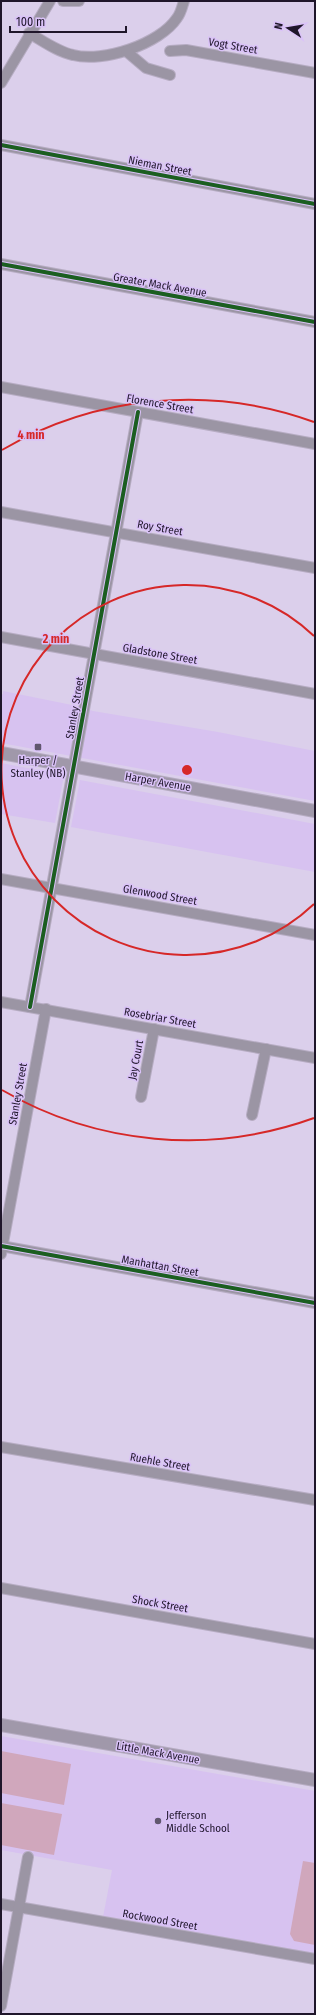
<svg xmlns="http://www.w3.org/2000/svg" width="316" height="2015" font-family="'Fira Sans Condensed',sans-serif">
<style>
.built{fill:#d7c2f0}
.green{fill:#d0a7bc}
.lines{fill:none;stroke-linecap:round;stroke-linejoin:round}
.minor-casing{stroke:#b6acc2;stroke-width:12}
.major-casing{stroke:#b6acc2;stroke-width:14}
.minor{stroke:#9b95a4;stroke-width:10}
.major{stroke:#a098aa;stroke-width:12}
.cycleway-casing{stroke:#dac2f8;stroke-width:6}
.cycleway{stroke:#1b5e20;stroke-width:4}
.ring{fill:none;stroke:#d62828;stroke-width:2}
.poi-dot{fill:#61576e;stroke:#dac2f8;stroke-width:1.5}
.labels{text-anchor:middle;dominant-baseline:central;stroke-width:3;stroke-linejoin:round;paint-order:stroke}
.street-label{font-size:11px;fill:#1f162a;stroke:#dac2f8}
.poi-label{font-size:11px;fill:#1f162a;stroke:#dac2f8}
.centre{fill:#d62828;stroke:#dac2f8;stroke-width:2}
.ring-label{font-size:12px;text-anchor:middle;font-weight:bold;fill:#d62828;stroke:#dac2f8;stroke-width:3;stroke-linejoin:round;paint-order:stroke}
</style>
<rect width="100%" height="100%" fill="#dbcfeb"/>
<g class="built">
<polygon points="3,691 77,706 93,711 218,732 315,751 315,801 1,743 1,694 3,694"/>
<polygon points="1,763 64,775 55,823 1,814"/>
<polygon points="80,780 315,824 315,872 71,827"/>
<polygon points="1,1736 315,1791 315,1955 103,1917 112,1870 1,1850"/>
</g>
<g class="green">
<polygon points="1,1751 71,1764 64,1805 1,1793"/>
<polygon points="1,1803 62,1814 54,1855 1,1845"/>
<polygon points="303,1861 315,1863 315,1945 294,1941 290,1934"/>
</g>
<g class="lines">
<g class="minor-casing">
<g id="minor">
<polyline points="63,1 79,1"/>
<path d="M29,33C43,41 58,52 73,55C103,63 160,44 177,18C181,13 182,7 184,1"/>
<polyline points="126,51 146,68 170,75"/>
<polyline points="170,51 186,50 315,73"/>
<polyline points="1,83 50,1"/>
<polyline points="1,145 315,204"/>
<polyline points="1,264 315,322"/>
<polyline points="1,387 315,444"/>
<polyline points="1,512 315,568"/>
<polyline points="1,637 315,694"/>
<polyline points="1,879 315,935"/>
<polyline points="1,1002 315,1058"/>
<polyline points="30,1007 138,412"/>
<polyline points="141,1097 154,1029"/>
<polyline points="252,1115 266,1049"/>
<polyline points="1,1246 315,1303"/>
<polyline points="1,1254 46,1009"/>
<polyline points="1,1447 315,1500"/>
<polyline points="1,1588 315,1644"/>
<polyline points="1,1904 315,1959"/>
<polyline points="1,2006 28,1857"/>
</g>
</g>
<g class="major-casing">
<g id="major">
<polyline points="1,753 315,811"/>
<polyline points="1,1725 315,1780"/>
</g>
</g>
<use href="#minor" class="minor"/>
<use href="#major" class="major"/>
<g class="cycleway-casing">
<g id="cycleway">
<polyline points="1,145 315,204"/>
<polyline points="1,264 315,322"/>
<polyline points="30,1007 138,412"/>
<polyline points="1,1246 315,1303"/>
</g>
</g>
<use href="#cycleway" class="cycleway"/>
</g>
<g class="ring">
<path d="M314 904A185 185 0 1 1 314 636"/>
<path d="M314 1118A370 370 0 0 1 2 1090M2 450A370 370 0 0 1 314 422"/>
</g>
<g class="poi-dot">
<rect x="34" y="743" width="8" height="8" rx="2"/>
<circle cx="158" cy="1821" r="4"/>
</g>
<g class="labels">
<g class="street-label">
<text transform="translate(233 46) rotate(10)">Vogt Street</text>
<text transform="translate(160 166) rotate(11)">Nieman Street</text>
<text transform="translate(160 285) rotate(10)">Greater Mack Avenue</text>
<text transform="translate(160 404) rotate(10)">Florence Street</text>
<text transform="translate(160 528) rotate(10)">Roy Street</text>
<text transform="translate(160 654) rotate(10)">Gladstone Street</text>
<text transform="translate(75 708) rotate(-80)">Stanley Street</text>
<text transform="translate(158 782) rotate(10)">Harper Avenue</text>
<text transform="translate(160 895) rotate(10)">Glenwood Street</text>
<text transform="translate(160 1018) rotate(10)">Rosebriar Street</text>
<text transform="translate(136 1060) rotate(-79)">Jay Court</text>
<text transform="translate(18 1094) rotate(-80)">Stanley Street</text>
<text transform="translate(160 1266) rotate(10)">Manhattan Street</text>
<text transform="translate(160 1462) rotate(10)">Ruehle Street</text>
<text transform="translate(160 1604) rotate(10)">Shock Street</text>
<text transform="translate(158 1753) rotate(10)">Little Mack Avenue</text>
<text transform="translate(160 1920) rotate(10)">Rockwood Street</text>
</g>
<g class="poi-label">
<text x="38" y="760">Harper /<tspan x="38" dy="13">Stanley (NB)</tspan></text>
<text x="166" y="1815" text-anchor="start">Jefferson<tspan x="166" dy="13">Middle School</tspan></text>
</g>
</g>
<circle cx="187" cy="770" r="6" class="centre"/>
<g class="ring-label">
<text x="31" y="439">4 min</text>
<text x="56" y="643">2 min</text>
</g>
<rect width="316" height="2015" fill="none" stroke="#1f162a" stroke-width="4"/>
<g transform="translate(288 28) rotate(282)" stroke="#dac2f8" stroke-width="3" paint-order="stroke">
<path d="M0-3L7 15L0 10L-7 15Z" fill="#1f162a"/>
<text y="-6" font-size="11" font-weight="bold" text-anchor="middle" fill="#1f162a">N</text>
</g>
<path d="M10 26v6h116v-6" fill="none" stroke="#1f162a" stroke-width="2"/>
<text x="16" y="26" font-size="12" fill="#1f162a" stroke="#dac2f8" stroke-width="3" paint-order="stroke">100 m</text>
</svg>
